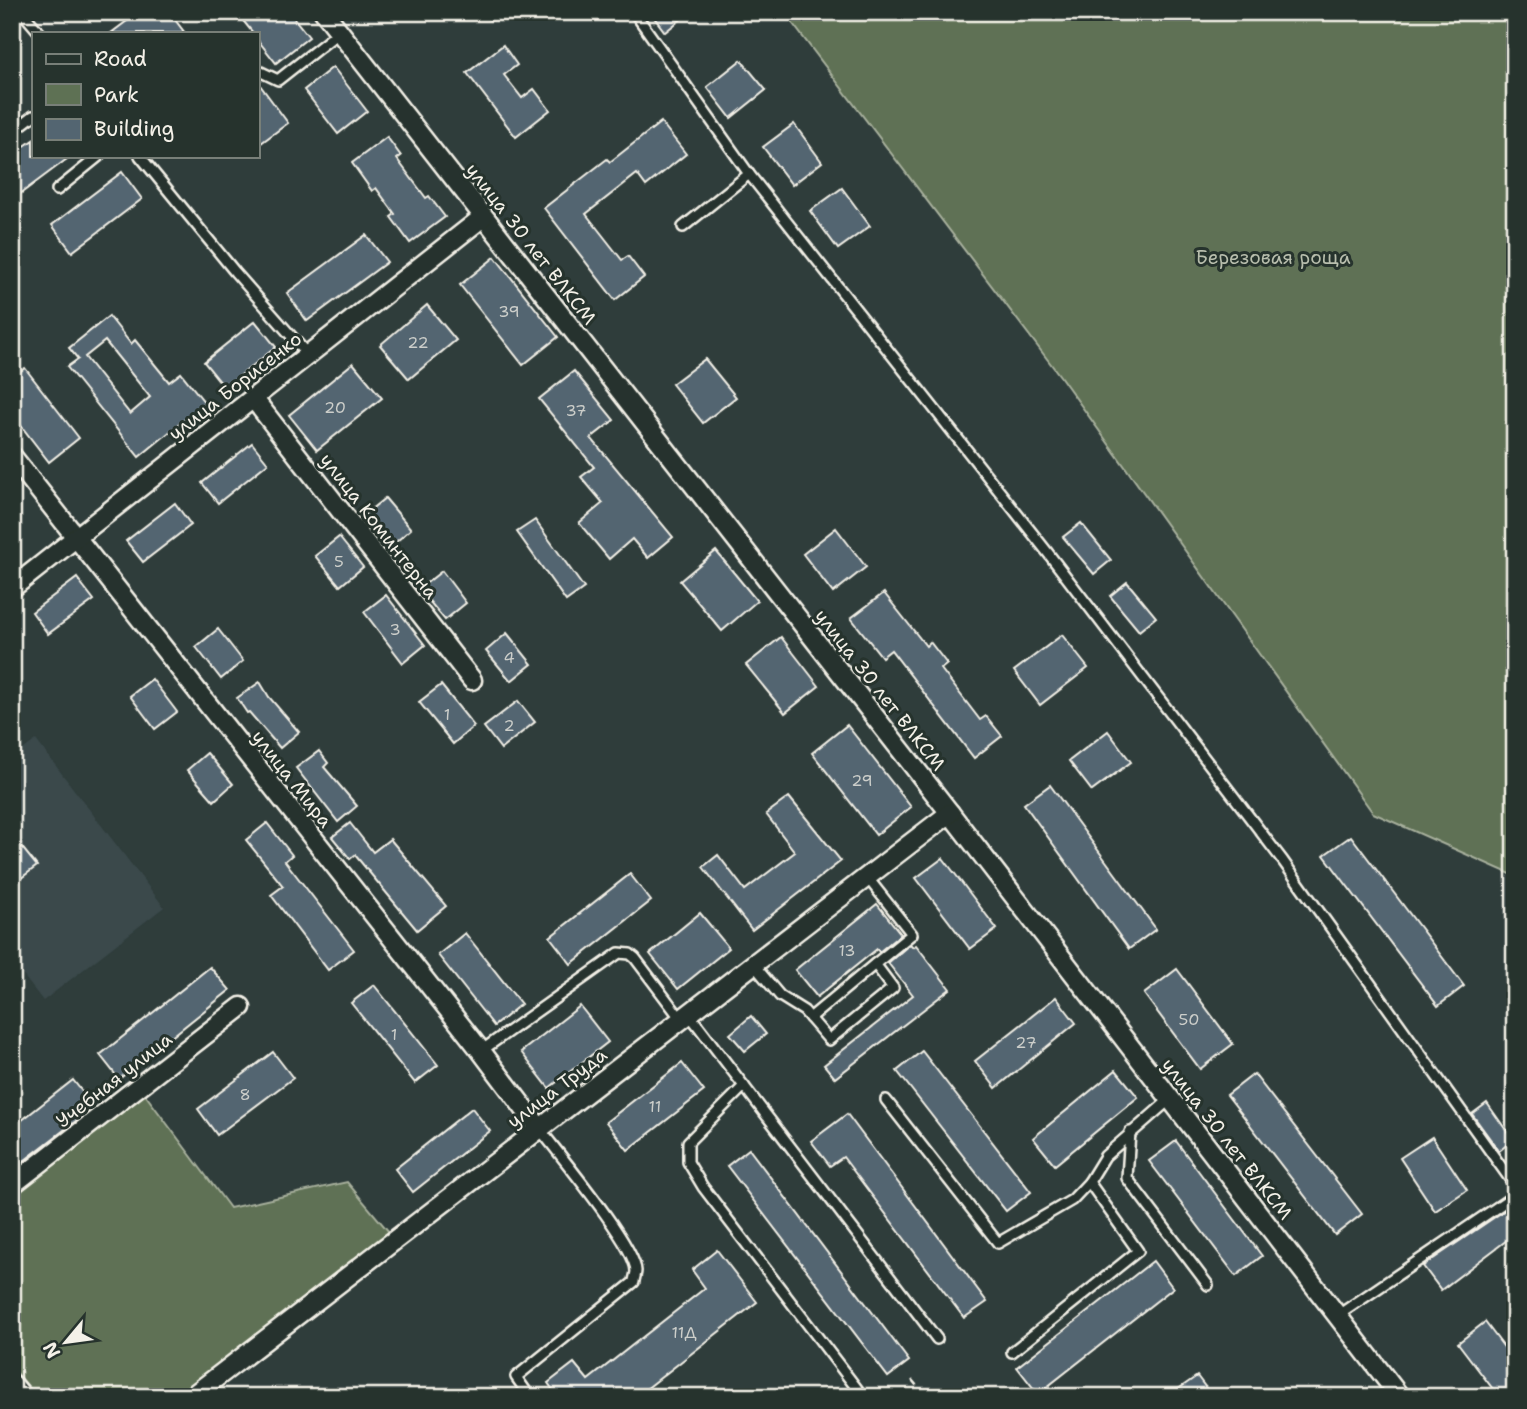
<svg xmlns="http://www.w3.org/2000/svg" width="1527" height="1409" font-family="'Shantell Sans',sans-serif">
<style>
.built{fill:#3a494b}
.green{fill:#5e7154;stroke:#a9b19e;stroke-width:2}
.building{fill:#536571;stroke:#f4f1e8;stroke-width:2;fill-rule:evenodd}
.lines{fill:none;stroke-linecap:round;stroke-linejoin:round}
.lane-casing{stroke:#f4f1e8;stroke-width:14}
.street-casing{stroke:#f4f1e8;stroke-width:23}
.path{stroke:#f4f1e8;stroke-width:2.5;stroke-dasharray:7 5;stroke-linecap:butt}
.lane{stroke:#26332d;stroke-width:9}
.street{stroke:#26332d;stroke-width:18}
.labels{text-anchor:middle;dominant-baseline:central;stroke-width:6;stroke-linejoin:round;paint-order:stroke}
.number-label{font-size:16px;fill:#ccceca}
.street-label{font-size:19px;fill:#f4f1e8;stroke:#26332d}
.park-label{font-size:19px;fill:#b8bead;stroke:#26332d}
</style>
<rect width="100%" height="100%" fill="#2f3d3b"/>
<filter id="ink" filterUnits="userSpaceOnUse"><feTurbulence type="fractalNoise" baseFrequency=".0143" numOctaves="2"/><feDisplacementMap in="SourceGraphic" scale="14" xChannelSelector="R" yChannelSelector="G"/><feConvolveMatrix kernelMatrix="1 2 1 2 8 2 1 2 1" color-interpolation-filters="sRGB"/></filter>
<g filter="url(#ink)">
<polygon class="built" points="36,740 164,907 43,1001 12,961 12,758"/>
<g class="green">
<polygon points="784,12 1515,12 1515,876 1373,813 1060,376"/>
<polygon points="144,1093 230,1208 347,1182 390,1233 178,1397 37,1397 12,1367 12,1196"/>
</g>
<g class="building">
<polygon points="139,12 169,12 185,33 111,33"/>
<polygon points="236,12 289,12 309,37 276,63 257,39 257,33 253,33"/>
<polygon points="650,12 690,12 665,32"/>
<polygon points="503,45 517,65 504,75 522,98 534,89 550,110 516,137 467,73"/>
<polygon points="741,60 766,90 731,118 707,87"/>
<polygon points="333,67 367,111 338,134 304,90"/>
<polygon points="257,81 288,123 257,146"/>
<polygon points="661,122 686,154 646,186 637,174 586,214 622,260 628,256 644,277 615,300 544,208 607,159 610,162"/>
<polygon points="794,124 822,162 792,185 763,147"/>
<polygon points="387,137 401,156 397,159 426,198 429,196 445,217 410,243 391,217 395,214 376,188 372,191 352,163"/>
<polygon points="33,140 33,156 71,156 12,200 12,155"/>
<polygon points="122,172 142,199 72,252 52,225"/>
<polygon points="842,188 870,226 838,249 810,211"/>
<polygon points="366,235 387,262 307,321 287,293"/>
<polygon points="495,257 558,337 523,365 460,285"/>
<polygon points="427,305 456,340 409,379 380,345"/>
<path d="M109,316L131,344L135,340L169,382L181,373L205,403L139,457L67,367L78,359L69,348ZM105,341L150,397L130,414L85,357Z"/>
<polygon points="255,321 276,347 225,388 204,362"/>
<polygon points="705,359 736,397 703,423 672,384"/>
<polygon points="353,363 382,398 317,450 289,415"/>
<polygon points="25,368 79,438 49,462 12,414 12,377"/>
<polygon points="574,371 614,420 591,438 673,537 648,558 632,539 609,559 579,523 603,503 581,477 594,467 539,399"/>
<polygon points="252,443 268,463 218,503 202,483"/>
<polygon points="385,498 411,529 390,547 364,515"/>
<polygon points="175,503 191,525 143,562 126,541"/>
<polygon points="535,520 584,588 566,601 517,532"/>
<polygon points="1081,523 1111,560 1094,574 1063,537"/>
<polygon points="836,528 866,567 833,593 803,554"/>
<polygon points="339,537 363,567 340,586 315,556"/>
<polygon points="716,551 757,601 722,631 680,581"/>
<polygon points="442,571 466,603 445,620 419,589"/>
<polygon points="77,578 94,600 48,634 32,612"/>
<polygon points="1127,582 1156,617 1139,631 1110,596"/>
<polygon points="884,593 926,646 930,642 947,664 941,669 980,720 986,716 1002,736 974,758 891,650 882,657 851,618"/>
<polygon points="386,595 425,645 403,663 364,612"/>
<polygon points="218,629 243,661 221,679 196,647"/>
<polygon points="507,633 532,664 511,681 486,651"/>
<polygon points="1062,635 1088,668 1040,705 1014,671"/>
<polygon points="781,637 819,686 785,713 746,665"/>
<polygon points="152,679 177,712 155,729 130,696"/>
<polygon points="260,682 269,697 299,732 280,748 249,712 247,713 237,698"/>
<polygon points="441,685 474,726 453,744 419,702"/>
<polygon points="518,701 535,722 501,749 484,727"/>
<polygon points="847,725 911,807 876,835 812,753"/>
<polygon points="1108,731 1131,762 1092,791 1069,761"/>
<polygon points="319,751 328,763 324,767 357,806 338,822 296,768"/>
<polygon points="207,753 233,784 214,801 187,770"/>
<polygon points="1050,785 1156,929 1129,949 1024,804"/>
<polygon points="789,797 841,861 752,930 703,867 718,855 745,890 795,852 766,814"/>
<polygon points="267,823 292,855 285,861 354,950 328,970 271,895 283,886 246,840"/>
<polygon points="350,823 373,852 390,839 446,906 417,930 355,855 350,859 332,837"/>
<polygon points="12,835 37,866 12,885"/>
<polygon points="1351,836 1464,986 1438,1006 1324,855"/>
<polygon points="943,858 997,929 970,949 916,878"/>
<polygon points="630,874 651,901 571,964 550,937"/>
<polygon points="877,904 901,934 879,952 877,949 817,997 795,970"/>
<polygon points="700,913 729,948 678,989 650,954"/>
<polygon points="465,933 521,1004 494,1026 438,955"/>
<polygon points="910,944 913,947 916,945 950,989 835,1078 824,1065 913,995 888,963"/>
<polygon points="210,967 230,990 119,1079 100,1055"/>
<polygon points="1177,969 1233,1044 1200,1069 1144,994"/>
<polygon points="374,985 438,1065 415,1083 351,1003"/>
<polygon points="1056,997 1076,1023 996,1088 975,1061"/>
<polygon points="580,1006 608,1042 549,1088 521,1052"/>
<polygon points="751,1016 766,1034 745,1051 730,1034"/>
<polygon points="922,1051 1031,1192 1006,1211 897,1071"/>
<polygon points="273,1052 293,1078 217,1135 198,1109"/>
<polygon points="682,1063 704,1091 628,1150 606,1122"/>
<polygon points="1116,1070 1138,1097 1055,1165 1033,1138"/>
<polygon points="1254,1074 1362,1214 1335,1235 1227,1095"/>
<polygon points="73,1080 94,1107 12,1170 12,1128"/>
<polygon points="1487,1103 1513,1140 1499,1151 1472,1114"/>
<polygon points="472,1108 490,1131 413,1192 395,1169"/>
<polygon points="847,1114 987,1302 964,1318 843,1157 830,1166 811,1141"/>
<polygon points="1432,1137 1467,1190 1435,1211 1400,1158"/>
<polygon points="1176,1141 1262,1256 1236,1276 1149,1161"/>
<polygon points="749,1149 909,1361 888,1377 727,1166"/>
<polygon points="1511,1206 1515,1212 1515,1234 1441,1290 1423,1266"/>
<polygon points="717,1250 757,1302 636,1397 558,1397 548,1383 574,1363 588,1380 705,1288 692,1270"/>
<polygon points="1153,1261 1173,1288 1038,1394 1017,1367"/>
<polygon points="1485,1322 1515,1362 1515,1397 1499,1397 1458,1343"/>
<polygon points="1197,1376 1209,1392 1202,1397 1167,1397"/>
</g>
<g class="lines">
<g class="lane-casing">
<g id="lane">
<polyline points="22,12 40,33"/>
<polyline points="634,12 749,174 1048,553 1283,861 1515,1186"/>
<polyline points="491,14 494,12"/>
<polyline points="257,70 278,80 339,32"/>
<polyline points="12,132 33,116"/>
<polyline points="140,156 235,272 308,355"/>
<polyline points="57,190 99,156"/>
<polyline points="683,227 749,174"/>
<polyline points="753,964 780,996 804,1011 829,1040 893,988 875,964 912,934 867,877"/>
<polyline points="689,1014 937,1339"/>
<polyline points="810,1018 875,964"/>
<polyline points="481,1051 619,953 630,954 635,958 681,1019"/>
<polyline points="744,1086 688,1142 688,1162 703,1187 858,1390"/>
<polyline points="886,1100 998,1243 1072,1200 1089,1182 1105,1156 1169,1100"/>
<polyline points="1130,1132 1127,1178 1208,1285"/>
<polyline points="1337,1316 1515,1195"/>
<polyline points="1012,1352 1138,1251 1089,1182"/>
<path d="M530,1397L516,1377L634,1282C634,1278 636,1275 636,1271C635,1245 558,1153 539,1128"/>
</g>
</g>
<g class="street-casing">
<g id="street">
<polyline points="324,12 950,813 1400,1397"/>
<polyline points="253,398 472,680"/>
<polyline points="12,456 481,1051 539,1128"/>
<polyline points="12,588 483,217"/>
<polyline points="12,1185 241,1007"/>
<polyline points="12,1384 23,1397"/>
<polyline points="191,1397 950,813"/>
</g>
</g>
<polyline class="path" points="912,1380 926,1397"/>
<use href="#lane" class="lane"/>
<use href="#street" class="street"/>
</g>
</g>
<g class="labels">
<g class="number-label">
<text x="509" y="311">39</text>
<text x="418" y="342">22</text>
<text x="335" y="407">20</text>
<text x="576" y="410">37</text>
<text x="339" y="561">5</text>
<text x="395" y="629">3</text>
<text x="509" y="657">4</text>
<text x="447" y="714">1</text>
<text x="509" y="725">2</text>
<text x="862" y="780">29</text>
<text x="847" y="950">13</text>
<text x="1189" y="1019">50</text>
<text x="394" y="1034">1</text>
<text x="1026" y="1042">27</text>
<text x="245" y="1094">8</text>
<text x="655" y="1106">11</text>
<text x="684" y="1332">11Д</text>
</g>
<g class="street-label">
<text transform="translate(531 244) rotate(52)">улица 30 лет ВЛКСМ</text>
<text transform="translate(235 386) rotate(-38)">улица Борисенко</text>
<text transform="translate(379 526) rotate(52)">улица Коминтерна</text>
<text transform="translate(880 690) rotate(52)">улица 30 лет ВЛКСМ</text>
<text transform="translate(292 779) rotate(52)">улица Мира</text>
<text transform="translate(114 1080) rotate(-38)">Учебная улица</text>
<text transform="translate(557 1088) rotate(-37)">улица Труда</text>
<text transform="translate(1227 1139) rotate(52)">улица 30 лет ВЛКСМ</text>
</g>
<g class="park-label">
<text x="1273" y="257">Березовая роща</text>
</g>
</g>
<rect width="1527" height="1409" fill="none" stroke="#26332d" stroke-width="42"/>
<rect x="21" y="21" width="1485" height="1367" fill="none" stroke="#f4f1e8" stroke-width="2.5" filter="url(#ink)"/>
<rect x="32" y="32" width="228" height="126" fill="#26332d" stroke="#787f78" stroke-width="2"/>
<rect x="46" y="54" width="35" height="10" fill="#26332d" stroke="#787f78" stroke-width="2"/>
<text x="94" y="66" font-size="21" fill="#f4f1e8">Road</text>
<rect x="46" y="84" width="35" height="21" fill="#5e7154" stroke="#787f78" stroke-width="2"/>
<text x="94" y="102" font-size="21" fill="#f4f1e8">Park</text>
<rect x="46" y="119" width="35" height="21" fill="#536571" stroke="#787f78" stroke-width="2"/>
<text x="94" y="136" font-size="21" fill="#f4f1e8">Building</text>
<g transform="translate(66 1342) rotate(241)" stroke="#26332d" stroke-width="5" paint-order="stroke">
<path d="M0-5L12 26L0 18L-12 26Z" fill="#f4f1e8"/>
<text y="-10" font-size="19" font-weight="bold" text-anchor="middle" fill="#f4f1e8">N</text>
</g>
</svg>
